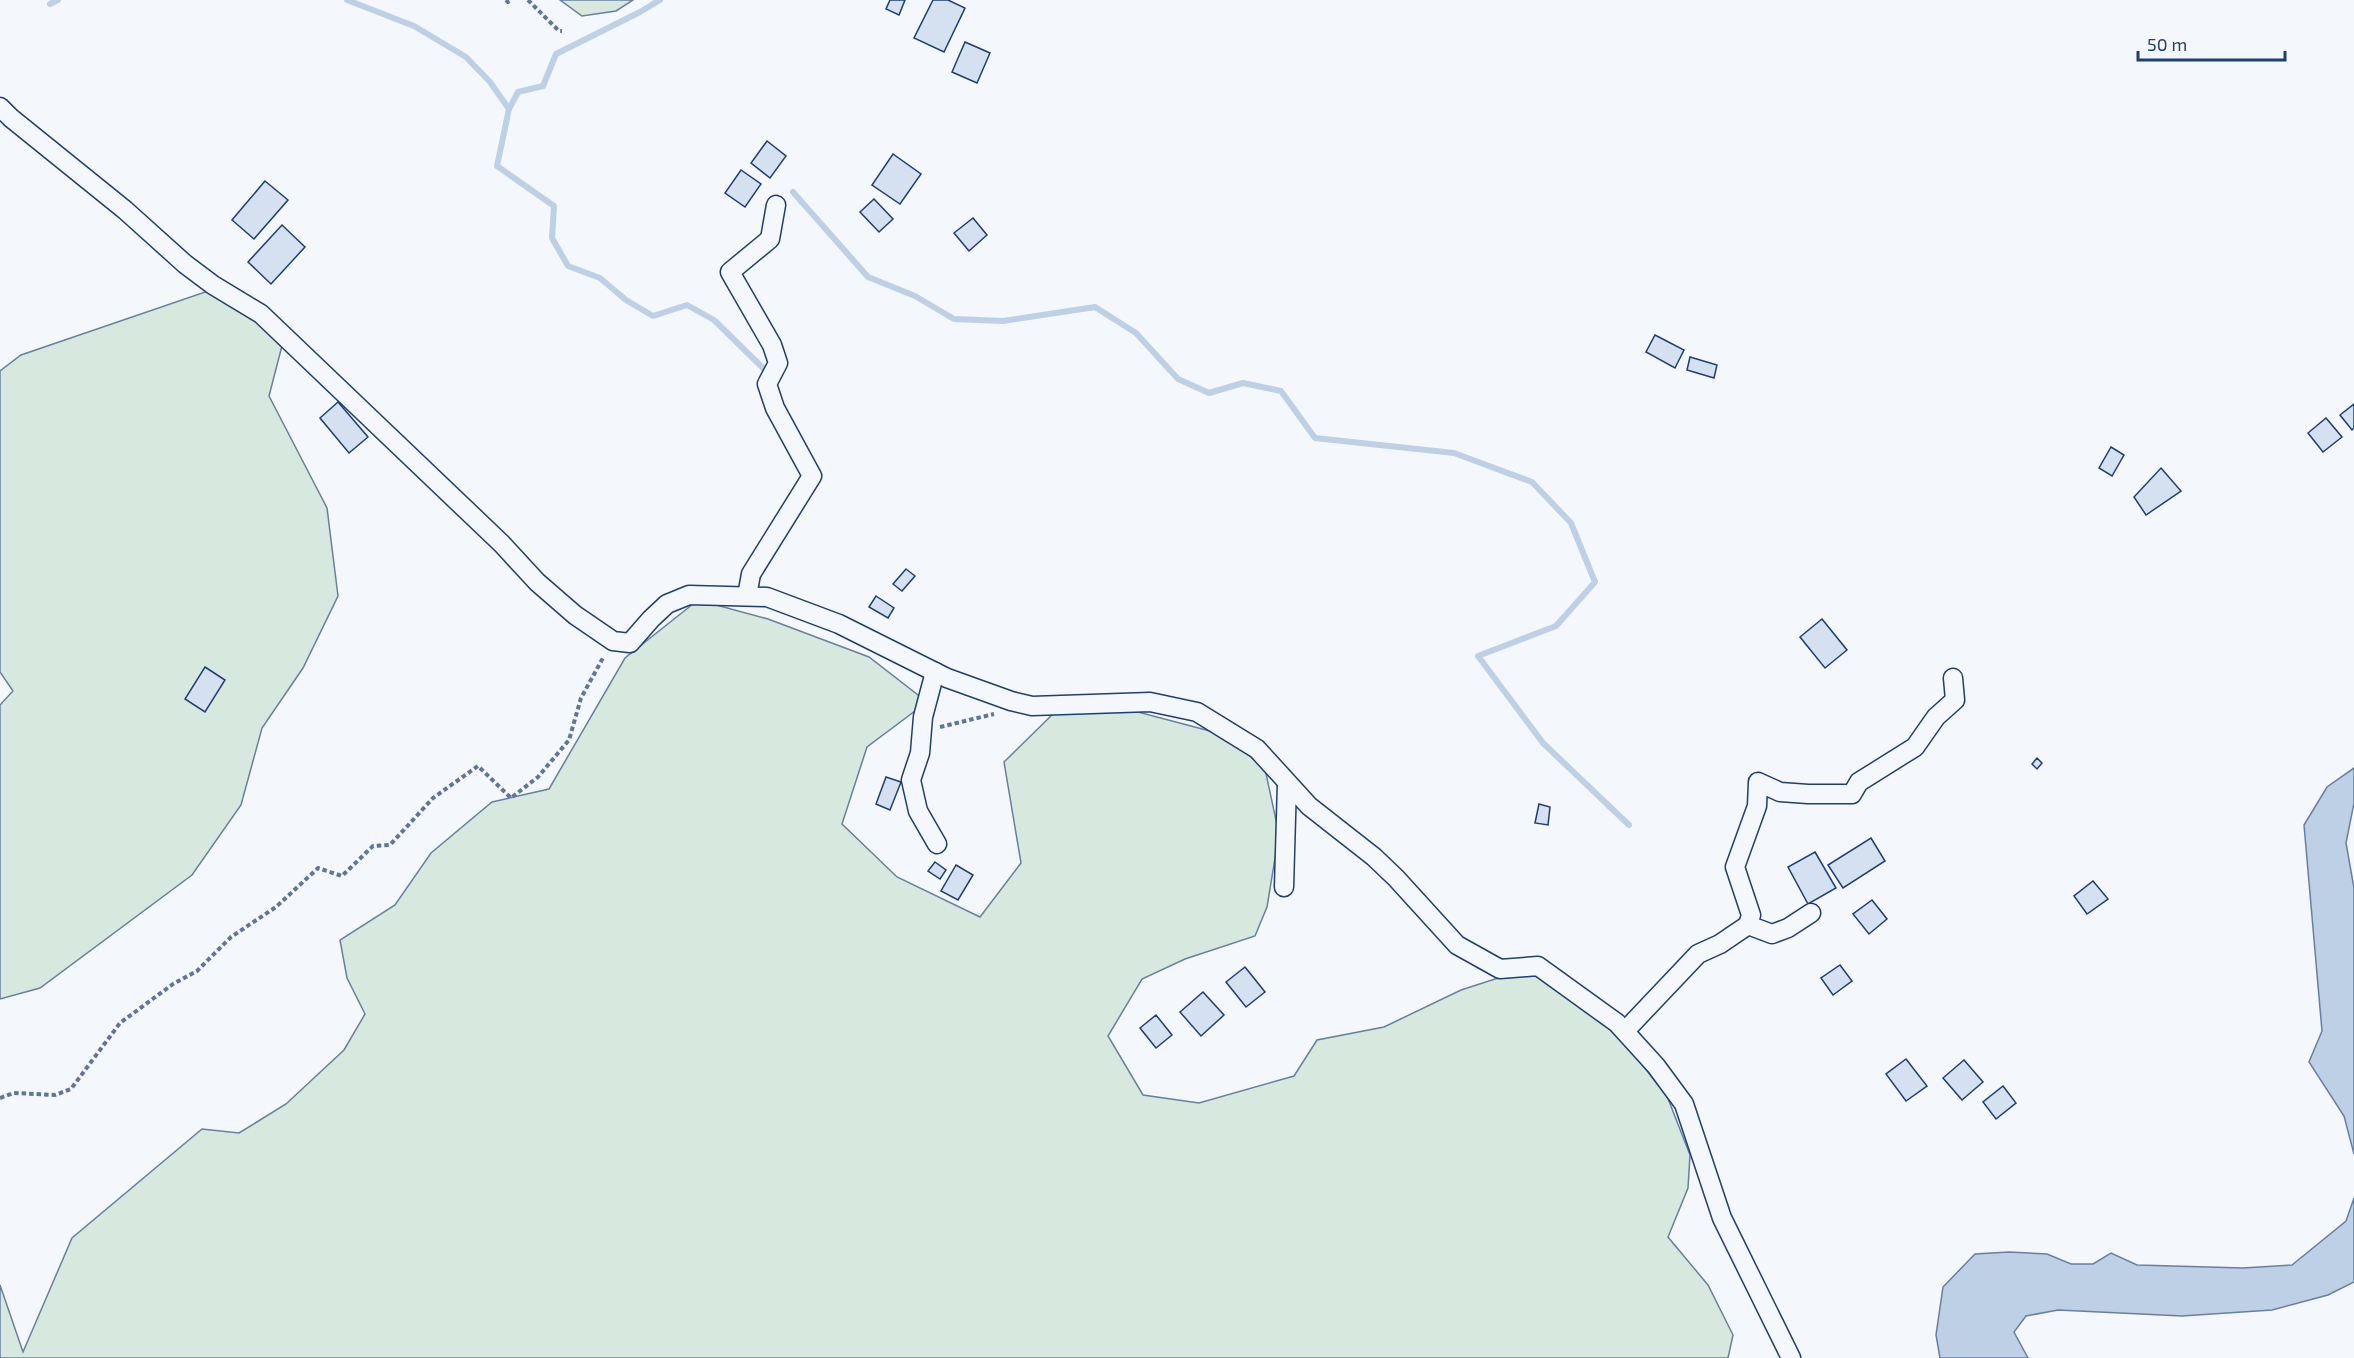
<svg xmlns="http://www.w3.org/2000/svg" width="2354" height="1358" font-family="'Exo 2',sans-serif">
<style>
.green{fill:#d7e8df;stroke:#687fa3;stroke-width:1.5}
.water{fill:#bed0e5;stroke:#687fa3;stroke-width:1.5}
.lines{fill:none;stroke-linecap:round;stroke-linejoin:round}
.stream{stroke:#bed0e5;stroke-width:6}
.building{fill:#d5e0f0;stroke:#1d3f73;stroke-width:1.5}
.street-casing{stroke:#1d3f73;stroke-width:21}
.path{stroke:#5e769c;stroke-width:4;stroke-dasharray:4.5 3;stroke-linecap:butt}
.street{stroke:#f4f7fb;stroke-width:18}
</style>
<rect width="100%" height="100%" fill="#f4f7fb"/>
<g class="green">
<polygon points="560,0 633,0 616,11 582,16"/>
<polygon points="208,291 264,324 283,342 269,396 327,508 338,596 303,668 262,728 241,805 192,875 40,988 0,999 0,705 13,691 0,672 0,371 21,355"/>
<polygon points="698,600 768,619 869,657 927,702 867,747 842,824 897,877 980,917 1021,863 1004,762 1055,712 1138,712 1225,735 1265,769 1279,834 1267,907 1255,936 1185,959 1142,979 1108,1036 1143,1095 1199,1103 1294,1076 1317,1040 1384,1027 1461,990 1526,969 1572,993 1629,1048 1667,1096 1690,1155 1688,1188 1668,1237 1708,1285 1733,1335 1728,1358 0,1358 0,1285 23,1352 72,1238 202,1129 239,1133 286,1104 344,1050 365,1014 347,978 340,940 395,905 431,853 492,802 549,789 625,658"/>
</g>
<g class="water">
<polygon points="2354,768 2354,803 2346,843 2354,888 2354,1154 2344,1116 2309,1062 2322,1031 2304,825 2327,787"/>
<polygon points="2354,1198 2354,1282 2328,1295 2272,1310 2182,1316 2058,1310 2026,1316 2014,1332 2028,1358 1940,1358 1936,1335 1943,1287 1975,1254 2009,1252 2047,1254 2071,1264 2093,1264 2111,1253 2137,1265 2243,1268 2292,1265 2346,1221"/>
</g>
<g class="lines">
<g class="stream">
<polyline points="347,0 414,26 466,57 490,82 509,109"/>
<polyline points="660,0 640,12 556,54 543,86 518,92 509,109 497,166 554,206 552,238 568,266 600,278 626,300 653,316 687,305 714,320 763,368"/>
<polyline points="50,4 58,0"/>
<polyline points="793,192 868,277 915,296 954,319 1003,321 1095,307 1136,333 1178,379 1209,393 1243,383 1281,391 1315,438 1454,453 1532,482 1571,523 1595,582 1556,626 1478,656 1543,743 1629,825"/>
</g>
</g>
<g class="building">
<polygon points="890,0 905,0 899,15 886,9"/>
<polygon points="933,0 948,0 965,8 944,52 914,38"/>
<polygon points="965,42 990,53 977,83 952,72"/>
<polygon points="767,141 786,156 770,178 751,163"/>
<polygon points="893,154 921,174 900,204 872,185"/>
<polygon points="741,170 761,184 745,207 725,193"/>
<polygon points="265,181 288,200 254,239 232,220"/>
<polygon points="874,199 893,219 879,232 860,212"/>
<polygon points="973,218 987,235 969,251 954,233"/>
<polygon points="282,225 305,247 271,284 248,262"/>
<polygon points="1655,335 1684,350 1675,368 1646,352"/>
<polygon points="1690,357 1717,365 1714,378 1687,370"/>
<polygon points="338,402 368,437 349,453 320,418"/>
<polygon points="2354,404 2354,428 2352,430 2340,415"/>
<polygon points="2326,418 2342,437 2323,452 2308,433"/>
<polygon points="2111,447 2124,455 2112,476 2099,468"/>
<polygon points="2161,468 2181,491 2146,515 2134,497"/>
<polygon points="906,569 915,576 902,591 893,584"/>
<polygon points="876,596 894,608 888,618 869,607"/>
<polygon points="1822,619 1847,650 1825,668 1800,637"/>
<polygon points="205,667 225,680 205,712 185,699"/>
<polygon points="2037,758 2042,763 2037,769 2032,764"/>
<polygon points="886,777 901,782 890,810 876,804"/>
<polygon points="1539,804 1550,807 1548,825 1535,823"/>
<polygon points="1871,838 1885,861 1843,888 1828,865"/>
<polygon points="1815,852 1836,888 1808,904 1788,867"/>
<polygon points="935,862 946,870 940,879 928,871"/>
<polygon points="956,865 973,875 958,900 941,891"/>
<polygon points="2093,881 2108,899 2087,914 2074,896"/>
<polygon points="1872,900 1887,919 1869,934 1853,914"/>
<polygon points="1840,965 1852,981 1833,995 1821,978"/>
<polygon points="1245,967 1265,992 1246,1007 1226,982"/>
<polygon points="1203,992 1224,1015 1201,1036 1180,1012"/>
<polygon points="1156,1015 1172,1035 1156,1048 1140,1028"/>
<polygon points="1906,1059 1927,1086 1906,1101 1886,1074"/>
<polygon points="1964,1060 1983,1082 1962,1100 1943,1078"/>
<polygon points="2003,1086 2016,1103 1996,1119 1983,1102"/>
</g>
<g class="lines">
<g class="street-casing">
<g id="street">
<polyline points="0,107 11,118 125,210 185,264 213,285 261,314 502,544 537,582 575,615 613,641 630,643 651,619 667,604 689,595 767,597 839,624 947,678 1011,701 1032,706 1150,702 1197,712 1257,749 1309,806 1374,857 1396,878 1457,945 1500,969 1538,966 1617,1023 1656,1066 1684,1104 1722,1218 1791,1358"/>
<polyline points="747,596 751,574 812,476 775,408 767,384 778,363 772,345 730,272 770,239 776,205"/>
<polyline points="935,672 923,717 920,753 911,780 918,811 937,844"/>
<polyline points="1284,887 1287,783"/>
<polyline points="1748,925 1772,934 1788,928 1811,913"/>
<polyline points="1625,1031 1698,954 1720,944 1748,925 1751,915 1735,867 1757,806 1758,782 1780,792 1808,794 1852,794 1859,782 1915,747 1936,717 1955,700 1953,678"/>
</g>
</g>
<g class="path">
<polyline points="506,0 508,2 512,0"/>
<polyline points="528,0 559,31 562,31"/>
<polyline points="940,727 994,714"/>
<polyline points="0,1098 14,1093 55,1095 71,1089 120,1023 173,984 197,971 231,937 276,907 318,868 342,876 373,846 390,845 433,798 478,766 511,798 538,777 569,740 581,698 604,656"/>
</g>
<use href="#street" class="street"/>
</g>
<path d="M2138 51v9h147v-9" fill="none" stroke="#1d3f73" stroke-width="3"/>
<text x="2147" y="51" font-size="18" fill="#1d3f73" stroke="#f4f7fb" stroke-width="4.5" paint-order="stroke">50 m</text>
</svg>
